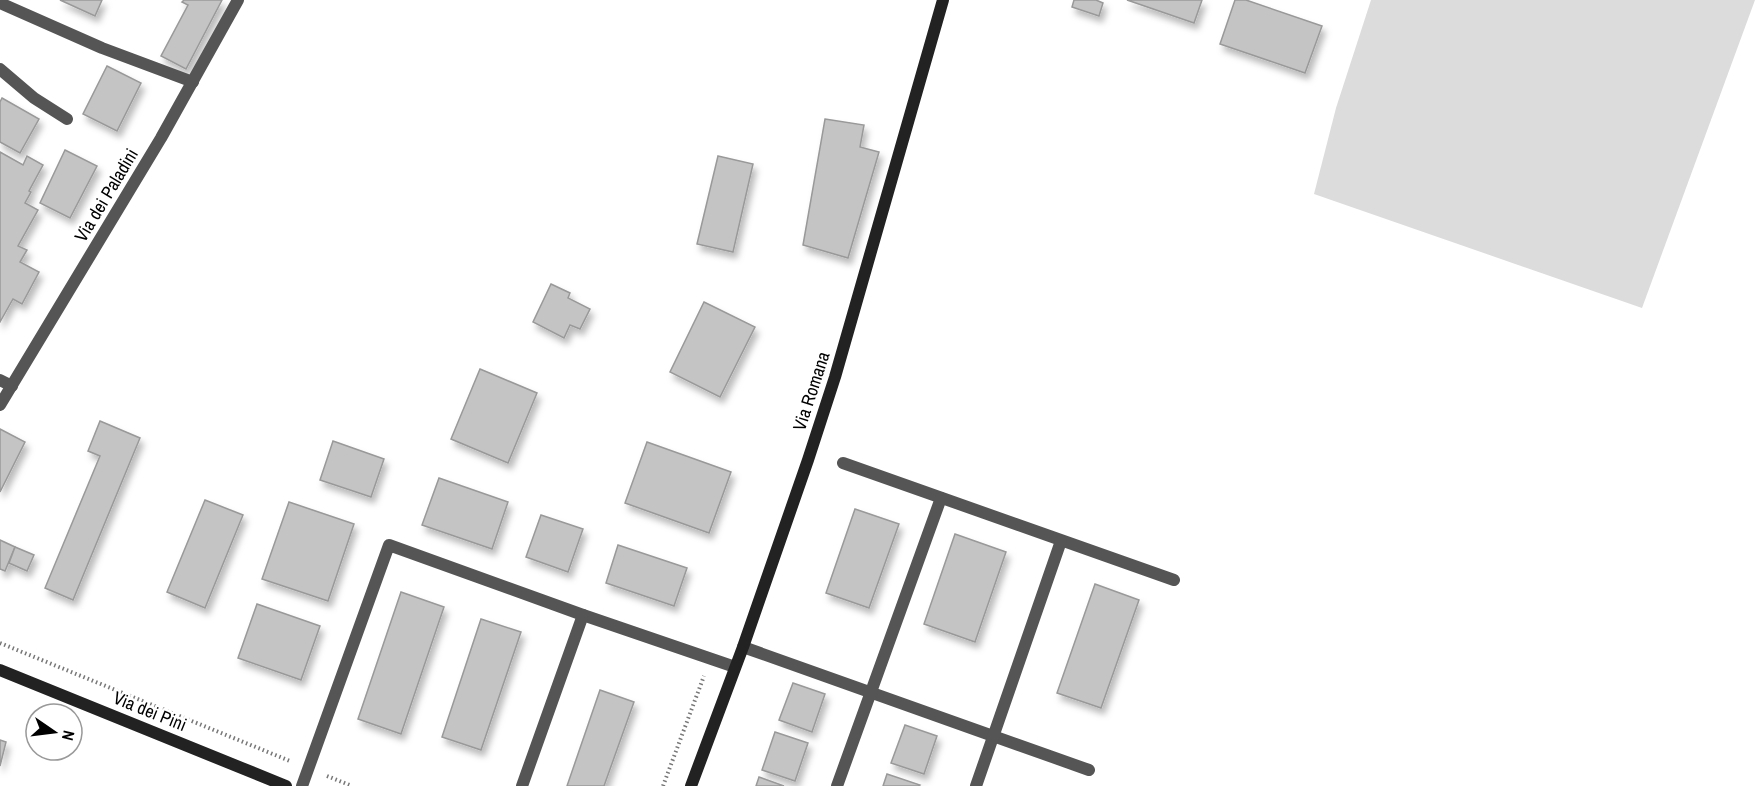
<svg xmlns="http://www.w3.org/2000/svg" width="1759" height="786" font-family="'Archivo Narrow',sans-serif">
<style>
.green{fill:#dcdcdc}
.building{fill:#c4c4c4;stroke:#999;stroke-width:1.5;filter:url(#shadow)}
.lines{fill:none;stroke-linecap:round;stroke-linejoin:round}
.path{stroke:#777;stroke-width:4;stroke-dasharray:1.5 3;stroke-linecap:butt}
.lane{stroke:#555;stroke-width:12}
.street{stroke:#555;stroke-width:12}
.secondary{stroke:#222;stroke-width:12}
.labels{text-anchor:middle;dominant-baseline:central;stroke-width:5;stroke-linejoin:round;paint-order:stroke}
.street-label{font-size:18px;fill:#000;stroke:#fff}
</style>
<defs>
<filter id="shadow"><feDropShadow dx="3.5" dy="6" stdDeviation="3" flood-color="#0004"/></filter>
</defs>
<rect width="100%" height="100%" fill="#fff"/>
<polygon class="green" points="1371,0 1755,0 1642,308 1314,194 1336,108"/>
<g class="building">
<polygon points="60,0 102,0 95,16"/>
<polygon points="184,0 222,0 186,69 161,56 188,5 182,2"/>
<polygon points="1074,0 1096,0 1103,3 1099,16 1072,7"/>
<polygon points="1127,0 1202,0 1194,23"/>
<polygon points="1235,0 1246,0 1322,26 1305,73 1220,44"/>
<polygon points="107,66 141,83 117,131 83,114"/>
<polygon points="2,98 39,119 20,153 0,142 0,102"/>
<polygon points="825,119 864,125 860,147 879,152 848,258 803,245"/>
<polygon points="65,150 97,166 70,218 40,203"/>
<polygon points="0,152 23,165 27,156 43,165 29,191 31,192 25,203 38,210 18,246 27,250 20,262 39,272 22,304 13,299 0,322"/>
<polygon points="718,156 753,164 733,252 697,244"/>
<polygon points="551,284 570,293 568,298 590,309 580,329 570,325 564,338 533,322"/>
<polygon points="704,302 755,327 720,397 670,372"/>
<polygon points="480,369 537,393 508,463 451,439"/>
<polygon points="100,421 140,438 73,600 45,588 100,456 88,451"/>
<polygon points="0,429 25,442 0,492"/>
<polygon points="333,441 384,459 371,497 320,480"/>
<polygon points="647,442 731,472 709,533 625,503"/>
<polygon points="439,478 508,502 492,549 422,525"/>
<polygon points="205,500 243,515 205,608 167,592"/>
<polygon points="289,502 354,524 328,601 262,579"/>
<polygon points="855,509 899,524 869,608 826,593"/>
<polygon points="541,515 583,529 568,572 526,557"/>
<polygon points="955,534 1006,552 975,642 924,624"/>
<polygon points="0,540 15,547 5,571 0,569"/>
<polygon points="618,545 687,568 674,606 606,583"/>
<polygon points="15,547 34,555 27,571 9,563"/>
<polygon points="1095,584 1139,600 1101,708 1057,693"/>
<polygon points="401,592 444,607 401,734 358,719"/>
<polygon points="257,604 320,626 301,680 238,658"/>
<polygon points="481,619 521,632 481,750 442,737"/>
<polygon points="793,683 825,694 812,732 779,720"/>
<polygon points="600,690 634,702 604,786 567,786"/>
<polygon points="905,725 937,736 924,774 891,763"/>
<polygon points="775,732 808,743 795,781 762,770"/>
<polygon points="0,740 6,742 0,766"/>
<polygon points="887,774 920,785 919,786 883,786"/>
<polygon points="759,777 784,786 756,786"/>
</g>
<g class="lines">
<g class="path">
<polyline points="0,643 290,761"/>
<polyline points="327,776 352,786"/>
<polyline points="663,786 704,676"/>
</g>
<g class="lane">
<polyline points="0,3 102,48 193,82"/>
<polyline points="0,69 34,98 67,119"/>
<polyline points="0,380 12,386"/>
<polyline points="843,463 1174,580"/>
<polyline points="743,647 1089,770"/>
<polyline points="302,786 389,545 583,615 735,667"/>
<polyline points="522,786 583,615"/>
<polyline points="837,786 941,498"/>
<polyline points="976,786 1061,541"/>
</g>
<polyline class="street" points="0,405 161,138 238,0"/>
<g class="secondary">
<polyline points="0,670 286,786"/>
<polyline points="691,786 743,647 808,460 835,377 943,0"/>
</g>
</g>
<g class="labels">
<g class="street-label">
<text transform="translate(106 195) rotate(-59)">Via dei Paladini</text>
<text transform="translate(811 391) rotate(-72)">Via Romana</text>
<text transform="translate(150 711) rotate(22)">Via dei Pini</text>
</g>
</g>
<g transform="translate(54 732) rotate(104)"><circle r="28" fill="#ffffff" stroke="#999999" stroke-width="1.5"/>
<path d="M0-4.5L10 22L0 15L-10 22Z" fill="#000000"/>
<text y="-9" font-size="16" font-weight="bold" text-anchor="middle" fill="#000000">N</text>
</g>
</svg>
